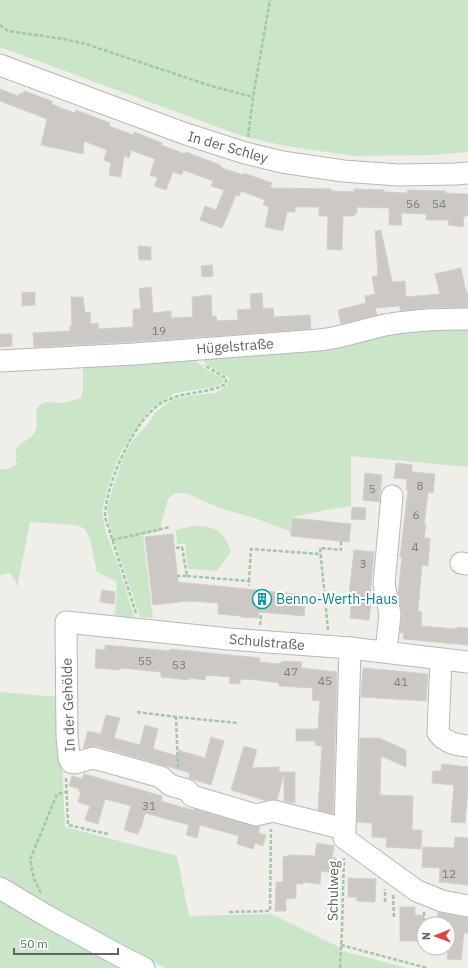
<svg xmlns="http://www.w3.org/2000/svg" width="468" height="968" font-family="'IBM Plex Sans',sans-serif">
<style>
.green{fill:#cae5c8}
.building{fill:#ccc9c5;stroke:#d5cfc7}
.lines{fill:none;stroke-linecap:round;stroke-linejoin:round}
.minor-casing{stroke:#b5b8bb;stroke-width:23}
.path{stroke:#a1c6a9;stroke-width:2.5;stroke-dasharray:4 2;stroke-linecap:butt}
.minor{stroke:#fff;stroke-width:21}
.labels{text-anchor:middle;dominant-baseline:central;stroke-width:4;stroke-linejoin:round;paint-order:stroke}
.number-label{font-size:12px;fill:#7b7c7e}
.street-label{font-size:14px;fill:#606367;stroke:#fff}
.culture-label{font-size:14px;fill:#0d838f;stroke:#fff;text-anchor:start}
</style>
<rect width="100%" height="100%" fill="#f0eee9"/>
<g class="green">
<polygon points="0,0 468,0 468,152 432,155 354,156 286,146 242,136 0,47"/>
<polygon points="468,327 468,467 351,456 351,506 331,509 293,517 291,532 255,518 222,509 186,493 175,493 168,499 161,524 162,531 143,535 153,618 140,617 109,525 107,506 124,455 133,440 148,424 155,413 171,400 194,395 215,393 226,386 230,378 209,366 198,355 339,348 386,332"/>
<path d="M192,355C199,367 211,372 223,378V383L213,387L175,393L150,409L122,450L111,477L102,511L106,533L119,567L135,619L115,615L117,582L97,572L90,540L85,529L77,525L30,522L17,588L16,582L10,573L0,575V469H9L17,464C16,460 15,455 16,451C19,440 31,442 36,430C39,422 32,408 42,404C47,401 51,402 56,403C63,404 74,400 81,398L83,390V365Z"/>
<path d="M193,526C214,525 224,531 231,551L217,571L188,569L185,544H177L176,530Z"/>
<polygon points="0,692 59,697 65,827 177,856 189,916 271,914 337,946 342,951 407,968 166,968 0,884"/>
<polygon points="0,892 125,968 0,968"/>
</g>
<g class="building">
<polygon points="0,89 18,96 20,93 23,94 24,91 52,101 52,104 63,109 75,113 76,110 110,123 109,126 133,135 134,132 162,143 161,145 182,153 185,154 186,152 220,165 220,166 222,167 222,168 243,175 244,173 272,183 270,188 331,189 331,191 354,192 354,189 384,190 384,192 408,193 407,190 445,191 445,193 468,194 468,216 464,216 463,227 448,225 449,220 426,220 426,214 401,213 402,225 389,225 389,208 357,207 357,213 355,213 355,216 343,216 342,250 327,249 328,216 319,216 319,207 295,207 295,212 287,212 283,231 265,227 269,207 263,205 265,200 241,191 239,196 236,195 222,228 200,220 205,206 216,210 224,190 211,186 213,181 183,170 182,175 173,172 166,190 154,186 158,178 150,175 155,159 131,150 129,158 124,156 121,177 109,175 111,163 104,160 107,150 84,141 83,154 41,145 47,119 0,101"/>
<polygon points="381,230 392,282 405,281 406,297 440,294 435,274 461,268 466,292 468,292 468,307 426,308 400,311 400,306 375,308 377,315 341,324 338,310 366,303 365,296 375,294 372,277 378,275 375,231"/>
<polygon points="138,246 151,247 151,260 139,260"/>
<polygon points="212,265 213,276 202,277 201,266"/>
<polygon points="151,287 153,313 171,311 171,318 193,317 192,297 211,295 212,316 216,316 217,321 238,320 237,310 251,309 250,294 262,293 263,309 273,308 274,317 310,315 311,329 129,342 34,347 33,333 70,331 70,326 72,326 71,297 83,297 85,313 90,312 91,324 98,323 98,329 133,327 133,309 141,309 139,289"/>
<polygon points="35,292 35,305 22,306 22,293"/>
<polygon points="0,334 12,334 12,346 0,347"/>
<polygon points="396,463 412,465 412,472 435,474 433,493 428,492 424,525 426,525 424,538 430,538 428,566 422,565 418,611 422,612 421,626 457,629 457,627 468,628 468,645 403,639 404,633 400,633 402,612 398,594 402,557 400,557 408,490 406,490 407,479 394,478"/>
<polygon points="365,473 382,475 379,502 363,500"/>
<polygon points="352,507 366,508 365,520 351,519"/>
<polygon points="293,518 351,524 349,542 291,536"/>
<polygon points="173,534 178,582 306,595 304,616 259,612 258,618 241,617 241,616 218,614 218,603 189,601 153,605 145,537"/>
<polygon points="354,550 374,552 370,594 372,594 369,620 350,618 352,595 349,595"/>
<polygon points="102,590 115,592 114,604 100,602"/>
<polygon points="105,645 170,651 170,649 260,658 260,662 279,664 283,661 302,662 301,668 337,672 333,814 318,810 322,746 315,745 316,741 296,741 296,729 318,729 320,701 312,700 313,688 279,686 279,683 258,680 240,679 240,684 229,683 230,677 206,675 205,680 189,678 189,680 161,677 161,672 121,668 120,670 95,668 96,649 105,650"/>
<polygon points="363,668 428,674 426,701 361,697"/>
<polygon points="106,715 120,718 114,738 140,745 145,725 158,729 153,749 178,756 178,750 205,758 211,737 224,741 211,785 189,778 190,773 163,765 96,746 83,748 88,731 101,734"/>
<polygon points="360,738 379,738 406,750 406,767 381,756 380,795 413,796 412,830 422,830 421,849 386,847 387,838 372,837 372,823 357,822"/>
<polygon points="244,746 257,750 252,768 279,767 279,772 295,772 295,803 284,801 284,773 277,800 264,800 231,790"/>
<polygon points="442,764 468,767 468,790 465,823 451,822 454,785 432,783 433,771 441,771"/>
<polygon points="84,774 162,796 161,801 181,807 193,810 194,809 253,826 260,826 258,833 266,835 263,846 255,843 253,849 237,844 239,836 200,825 197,838 186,835 189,825 145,813 141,828 140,828 138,834 124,830 131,806 105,799 98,824 85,820 90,806 78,802 81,792 79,792 79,789 69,786 72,776 82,779"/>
<polygon points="455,837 468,838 468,885 439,882 440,868 422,867 423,847 454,848"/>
<polygon points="317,843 334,846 332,858 336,858 334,873 321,871 320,884 303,882 303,884 296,884 296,898 286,899 286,911 275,911 276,882 283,882 283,857 291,855 315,856"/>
<polygon points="348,878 376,879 375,902 360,901 357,901 357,897 348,897"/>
<polygon points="400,907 415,907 415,915 424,916 424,941 400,941"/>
<polygon points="438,912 468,918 468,933 464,933 461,960 447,959 450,931 448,931 448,924 437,924"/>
</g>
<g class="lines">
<g class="minor-casing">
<g id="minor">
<polyline points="0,65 186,134 245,153 282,162 343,171 399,175 456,174 468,173"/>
<path d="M0,361L134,354L319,340C341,338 362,330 385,325C411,320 442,319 468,319"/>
<polyline points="461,563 468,564"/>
<polyline points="386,652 390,614 384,584 392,496"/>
<path d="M441,660L438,733C446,743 456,745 468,746"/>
<polyline points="468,662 350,648 229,639 66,622 67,736 69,758 71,762 75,763 93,758 122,766 161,777 170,785 187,790 192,796 256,815 273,811 345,829 344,838 417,891 442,901 468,906"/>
<polyline points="345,829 350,648"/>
<polyline points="0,888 47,916 122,957 144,968"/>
</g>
</g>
<g class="path">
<polyline points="0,25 8,31 64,39 86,44 211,86 253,97"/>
<polyline points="248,137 253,97 270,0"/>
<polyline points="112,540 170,527"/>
<polyline points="176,548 182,547 187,576 177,576"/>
<polyline points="187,576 249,581 249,586"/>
<polyline points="249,581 251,549 320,554"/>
<path d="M136,613L105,517C105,486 135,415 165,401C185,391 207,394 226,384V378L204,365"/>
<polyline points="260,625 261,614"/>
<polyline points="328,630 320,548 341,550 341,541"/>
<polyline points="137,712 176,717"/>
<polyline points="178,768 176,717 238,723"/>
<polyline points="66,778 68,825 108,834"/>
<polyline points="41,893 34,879 30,860 57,794 66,792"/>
<polyline points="393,895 394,918"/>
<polyline points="385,902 385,889"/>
<polyline points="229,912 270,911 271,829"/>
<polyline points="424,912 424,920"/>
<polyline points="341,945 427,968"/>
<polyline points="340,968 342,929 344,858"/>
</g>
<use href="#minor" class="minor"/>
</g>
<defs>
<g id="building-ring" transform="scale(1)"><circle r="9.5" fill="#fff" stroke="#0f9aa8" stroke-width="1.5"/><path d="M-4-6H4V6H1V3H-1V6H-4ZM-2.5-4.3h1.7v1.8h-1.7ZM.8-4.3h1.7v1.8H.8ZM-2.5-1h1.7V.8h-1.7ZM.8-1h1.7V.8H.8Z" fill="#0f9aa8"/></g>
</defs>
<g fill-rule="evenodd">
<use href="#building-ring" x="262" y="599"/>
</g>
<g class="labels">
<g class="number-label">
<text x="413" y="203">56</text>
<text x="439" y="203">54</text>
<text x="159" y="330">19</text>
<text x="420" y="485">8</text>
<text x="372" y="488">5</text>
<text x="416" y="514">6</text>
<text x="415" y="546">4</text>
<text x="363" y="563">3</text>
<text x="145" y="660">55</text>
<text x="179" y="664">53</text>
<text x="291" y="671">47</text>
<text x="325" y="680">45</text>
<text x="401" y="681">41</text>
<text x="149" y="805">31</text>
<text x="449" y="873">12</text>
</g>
<g class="street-label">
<text transform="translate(228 147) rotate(16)">In der Schley</text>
<text transform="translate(235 346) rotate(-4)">Hügelstraße</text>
<text transform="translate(267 642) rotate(5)">Schulstraße</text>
<text transform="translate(68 705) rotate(-92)">In der Gehölde</text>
<text transform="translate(333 891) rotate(-89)">Schulweg</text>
</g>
<g class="culture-label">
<text x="276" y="599">Benno-Werth-Haus</text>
</g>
</g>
<g transform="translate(436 936) rotate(269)"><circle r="19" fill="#ffffff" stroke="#bfc1c2"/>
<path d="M0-3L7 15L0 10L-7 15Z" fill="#da4644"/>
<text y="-6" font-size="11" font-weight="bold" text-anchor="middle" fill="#606367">N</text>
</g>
<path d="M14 948v6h104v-6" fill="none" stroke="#606367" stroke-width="2"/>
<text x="20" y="948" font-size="12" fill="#606367" stroke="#ffffff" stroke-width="3" paint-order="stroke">50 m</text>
</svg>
